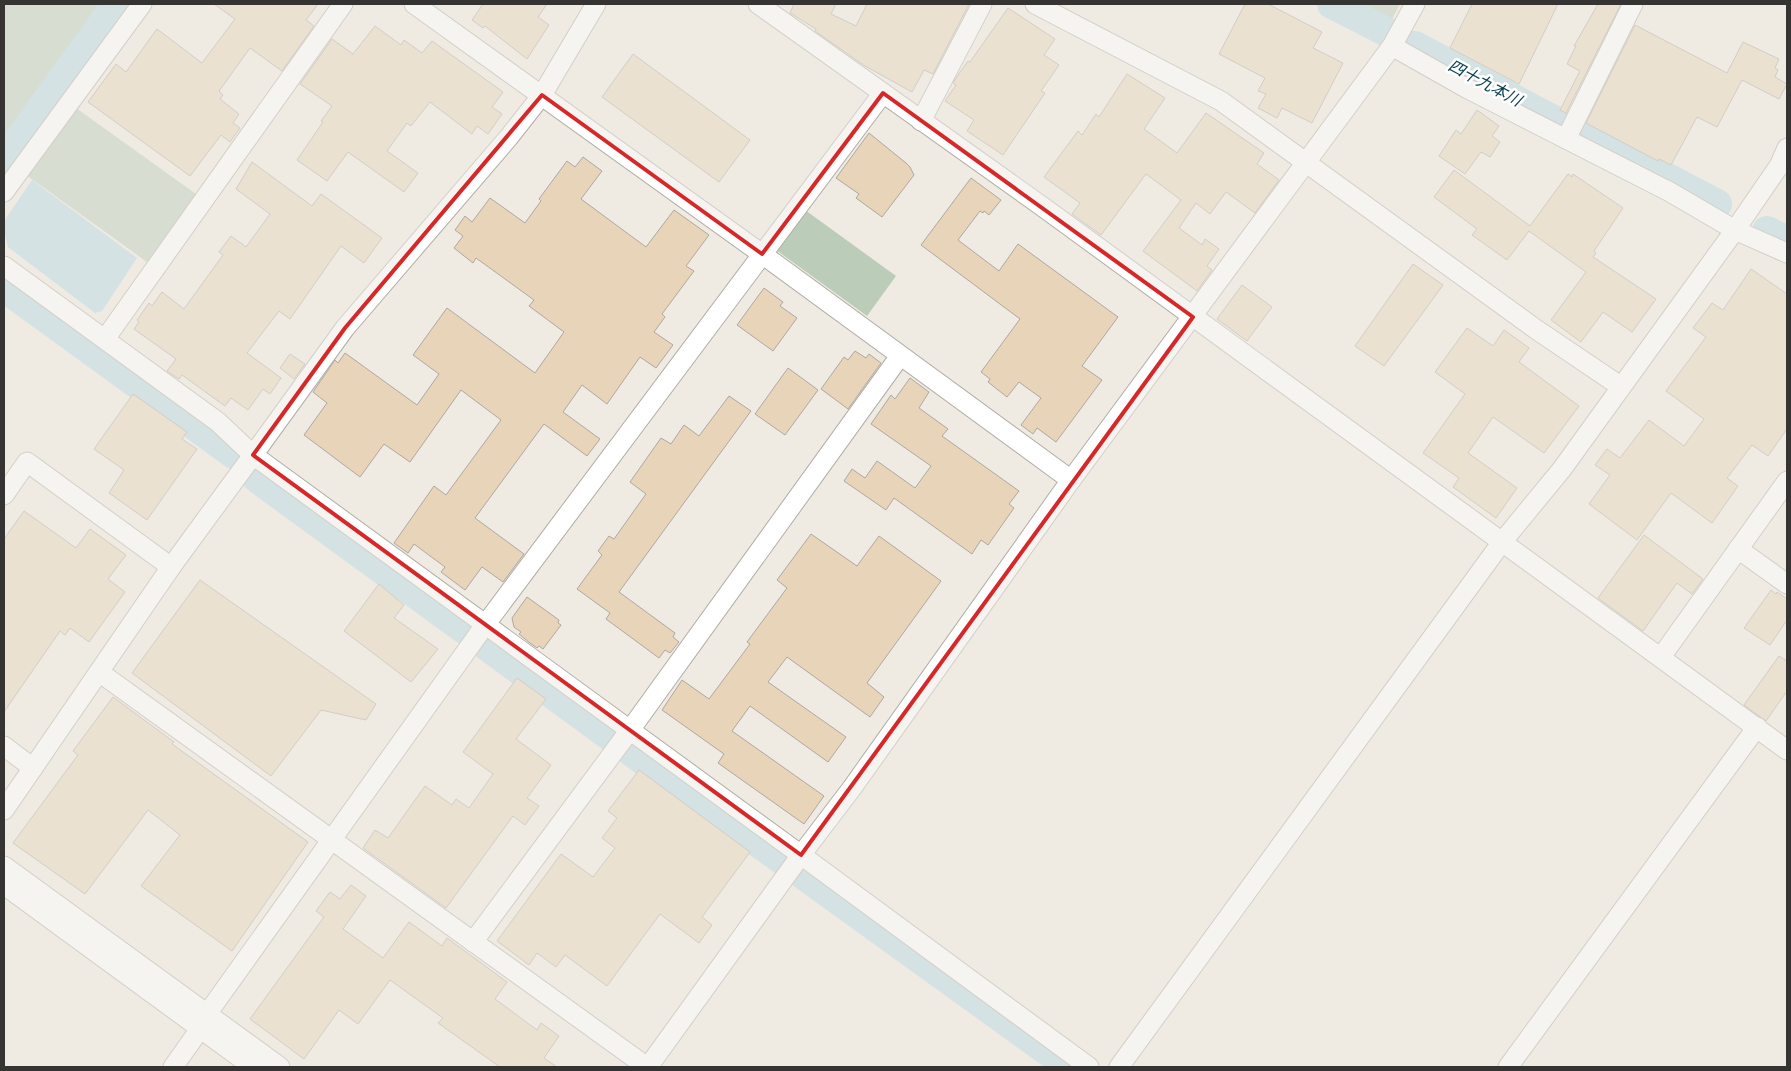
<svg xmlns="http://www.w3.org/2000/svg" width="1791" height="1071" font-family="Montserrat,'Noto Sans JP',sans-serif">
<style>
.green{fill:#bbccb9}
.water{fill:#b3d7e3}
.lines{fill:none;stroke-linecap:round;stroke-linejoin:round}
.river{stroke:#b3d7e3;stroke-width:30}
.building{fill:#e7d4b9;stroke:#aea8a2}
.minor-casing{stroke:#b1ada6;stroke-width:21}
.minor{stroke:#fff;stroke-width:19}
.marked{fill:none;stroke:#d62828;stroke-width:4;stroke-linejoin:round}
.labels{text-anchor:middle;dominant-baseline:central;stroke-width:5;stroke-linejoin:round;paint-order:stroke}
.water-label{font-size:16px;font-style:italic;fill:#0d4250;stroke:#fff}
</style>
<rect width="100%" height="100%" fill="#efebe3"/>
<g class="green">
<polygon points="4,4 107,4 4,147"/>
<polygon points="1360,4 1400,4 1391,21"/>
<polygon points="76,108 196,194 147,262 26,175"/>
<polygon points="805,210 896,276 867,316 776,250"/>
</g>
<polygon class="water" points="32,180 137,258 102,311 95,313 8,247 5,235 4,221"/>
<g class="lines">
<g class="river">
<polyline points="1332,4 1387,32"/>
<polyline points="1415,46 1555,121"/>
<polyline points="1589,137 1717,204"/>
<polyline points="4,160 117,4"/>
<polyline points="1767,231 1787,241"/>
<polyline points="4,287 234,454"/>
<polyline points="255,476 261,481 464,629"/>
<polyline points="487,646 614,739"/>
<polyline points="632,752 787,863"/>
<polyline points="804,875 1070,1067"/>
</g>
</g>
<g class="building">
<polygon points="214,4 318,4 306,20 314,26 282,71 250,48 219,91 223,95 220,99 239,114 233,123 240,128 230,142 221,135 190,176 88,102 116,64 126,72 157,29 202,63 235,19"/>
<polygon points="483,4 547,4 538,17 549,25 527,59 485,26 483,28 472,20"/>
<polygon points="794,4 836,4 831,14 856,26 867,4 969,4 933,74 924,70 912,92 865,66 815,31 816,29 790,13"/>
<polygon points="1245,4 1268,4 1322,32 1313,48 1343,63 1312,123 1282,108 1277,118 1258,108 1266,94 1258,91 1265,78 1219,54"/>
<polygon points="1472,4 1558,4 1519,84 1450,48"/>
<polygon points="1598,4 1621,4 1566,113 1560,110 1580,71 1567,64 1576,46 1574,46"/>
<polygon points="1008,8 1055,39 1044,55 1059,65 1041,91 1045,93 1003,155 967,131 974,120 945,101 956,85 953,83 956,78 968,61 970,62"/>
<polygon points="1635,25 1727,73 1743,42 1779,59 1775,68 1778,70 1775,77 1787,84 1779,99 1742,80 1717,127 1697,117 1671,165 1659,159 1658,161 1586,123"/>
<polygon points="375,26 401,45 404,40 422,53 432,41 503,92 492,107 502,114 488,134 477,126 472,134 430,102 411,126 407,123 387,151 418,173 404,192 348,152 327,181 297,160 323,122 321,121 332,106 300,84 332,39 353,54"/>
<polygon points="633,54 750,140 719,182 602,97"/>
<polygon points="1127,74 1165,98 1144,129 1177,153 1206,113 1264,153 1257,164 1279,180 1255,213 1226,192 1210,214 1196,203 1179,228 1202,245 1205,239 1219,249 1207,266 1212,270 1197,291 1143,251 1181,200 1146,174 1101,235 1072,214 1080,203 1044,177 1078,131 1082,135 1096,114 1099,117"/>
<polygon points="1477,110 1499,126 1492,136 1500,142 1490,157 1481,152 1465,174 1439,156 1456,130 1461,134"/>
<polygon points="869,133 906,163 910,167 914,175 882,217 856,198 859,194 836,178"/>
<polygon points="583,157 602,171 581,199 646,247 674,210 709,235 686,266 694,271 662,314 665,317 654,332 673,345 656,368 640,357 607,404 582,385 563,412 600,439 587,456 544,424 475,518 524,554 503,582 482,567 465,590 441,572 445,567 414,544 408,553 394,543 434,486 446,495 501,420 461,390 410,462 384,444 360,477 304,435 327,403 313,392 335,360 338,363 345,353 417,405 439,374 413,355 447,308 535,373 564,332 529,306 534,300 476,258 473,263 454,248 463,236 455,230 465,216 472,222 490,198 525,223 541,201 539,199 567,161 575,167"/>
<polygon points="252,162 312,206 321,194 382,238 364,263 341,246 290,319 279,311 247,353 281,378 270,394 263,389 248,410 231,398 225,406 182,375 179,379 167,371 176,359 134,329 139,322 137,320 149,303 152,306 162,292 184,309 223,255 219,252 231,236 246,247 270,214 236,189"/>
<polygon points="1454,170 1530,226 1568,174 1572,177 1573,174 1623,208 1594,251 1596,253 1593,257 1656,299 1632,332 1603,312 1581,342 1551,320 1586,272 1529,231 1507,260 1472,235 1477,229 1434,197"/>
<polygon points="971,178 1001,200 989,215 984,211 983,213 980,211 958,240 999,271 1018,244 1118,317 1082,366 1102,380 1056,442 1037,428 1033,434 1021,425 1041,398 1019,382 1007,397 988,382 990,379 981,372 1020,319 921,245"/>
<polygon points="1413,264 1443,285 1384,366 1355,346"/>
<polygon points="1751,269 1787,294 1787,429 1768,456 1752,445 1727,478 1738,486 1712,523 1671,493 1637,540 1589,504 1610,475 1595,465 1607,449 1620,458 1649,420 1684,446 1704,419 1666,391 1706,337 1693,328 1712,303 1723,310"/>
<polygon points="1242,285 1272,307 1247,341 1217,319"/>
<polygon points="764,288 783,302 780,306 797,318 773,351 737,325"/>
<polygon points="1467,328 1493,346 1504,330 1529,348 1519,362 1579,406 1544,453 1493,417 1468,453 1517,488 1496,518 1453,487 1459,478 1423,453 1465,394 1435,372"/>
<polygon points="855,351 866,358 869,354 881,363 848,409 821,389 844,357 848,360"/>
<polygon points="290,354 305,364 294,379 280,368"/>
<polygon points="788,368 818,390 785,435 755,414"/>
<polygon points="910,378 929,392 919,408 948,429 942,436 1019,491 1009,504 1014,508 988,545 981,540 972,554 894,498 886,510 844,481 852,469 865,478 877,461 915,488 931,466 871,424 891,395 895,399"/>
<polygon points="133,394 187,432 182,439 197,449 147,520 109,493 124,470 94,449"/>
<polygon points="729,396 751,411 619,592 675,633 673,637 679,642 670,653 665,650 659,658 606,619 610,613 577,589 602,555 598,551 609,536 614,539 646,494 630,482 661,438 671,444 684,425 699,436"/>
<polygon points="24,511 76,548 90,529 126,555 108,579 125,592 89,642 70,628 65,635 60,631 4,712 4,539"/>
<polygon points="811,534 857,566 879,536 941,581 867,683 884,697 870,717 787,657 768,682 846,737 828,762 750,706 732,731 824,796 804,824 718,763 724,754 662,710 682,680 709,699 750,644 747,642 787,588 777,580"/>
<polygon points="1644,535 1703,579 1692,594 1677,583 1643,631 1598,598"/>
<polygon points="200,580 376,704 366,720 321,710 271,776 132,673"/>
<polygon points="379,584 404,605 394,618 438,649 411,682 344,631"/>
<polygon points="1771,590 1776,594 1777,592 1787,599 1787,620 1770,645 1744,628"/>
<polygon points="527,597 559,620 558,623 561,625 543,649 539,646 537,648 530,643 519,634 521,632 514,627 512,618"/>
<polygon points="1779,656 1787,661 1787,691 1766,721 1744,705"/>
<polygon points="517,678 546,699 516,739 551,765 527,798 539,806 525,825 513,816 446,908 363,848 375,830 388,838 425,786 452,805 456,799 469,808 493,774 463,752"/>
<polygon points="113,697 174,742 172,744 308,842 232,951 141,886 180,835 148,810 85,894 13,843 78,755 73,751"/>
<polygon points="639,770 750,852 702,917 712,925 699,943 660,914 607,986 565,955 556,967 537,953 529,965 497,941 561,854 593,877 615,848 602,838 617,818 608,811"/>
<polygon points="351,885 366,896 343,929 383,958 409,922 442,946 447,938 507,982 495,999 537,1030 541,1023 559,1036 544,1058 557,1067 500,1067 438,1023 443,1018 390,980 358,1024 339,1010 304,1059 250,1019 324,917 316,911 330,892 340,899"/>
</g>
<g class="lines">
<g class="minor-casing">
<g id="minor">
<polyline points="414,4 762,254 1071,480"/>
<polyline points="596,4 542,95 509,137 345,328 253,455 801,855 1089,1067"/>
<polyline points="758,4 1043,207 1787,750"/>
<polyline points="1035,4 1221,101 1537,330 1620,386"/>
<polyline points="1392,46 1468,89 1670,192 1735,230 1787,253"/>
<polyline points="921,121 982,4"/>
<polyline points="1566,139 1633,4"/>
<polyline points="4,192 142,4"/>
<polyline points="4,266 218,422 253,455 171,567 4,810"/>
<polyline points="105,339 343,4"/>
<polyline points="4,495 27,462 171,567"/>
<polyline points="1738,549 1787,584"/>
<polyline points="1661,657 1787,481"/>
<polyline points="99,672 647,1067"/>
<polyline points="4,746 33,768"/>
<polyline points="4,866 280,1067"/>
<polyline points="4,885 253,1067"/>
<polyline points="473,942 630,730 900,356"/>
<polyline points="207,1014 485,625 883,93"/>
<polyline points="173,1067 200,1029"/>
<polyline points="648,1067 801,855 852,788 1071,480 1392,46 1415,4"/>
<polyline points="1119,1067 1502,542 1562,469 1735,230 1779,166 1787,148"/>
<polyline points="1508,1067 1757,727"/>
</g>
</g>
<use href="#minor" class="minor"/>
</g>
<path d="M0 0H1791V1071H0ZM883,93L1193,317L801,855L253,455L345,328L542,95L762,254Z" fill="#efebe3" fill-opacity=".55" fill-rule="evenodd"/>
<path class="marked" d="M883,93L1193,317L801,855L253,455L345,328L542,95L762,254Z"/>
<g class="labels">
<g class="water-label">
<text transform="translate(1485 83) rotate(28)">四十九本川</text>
</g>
</g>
<rect width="1791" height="1071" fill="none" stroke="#363432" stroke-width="10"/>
</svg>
